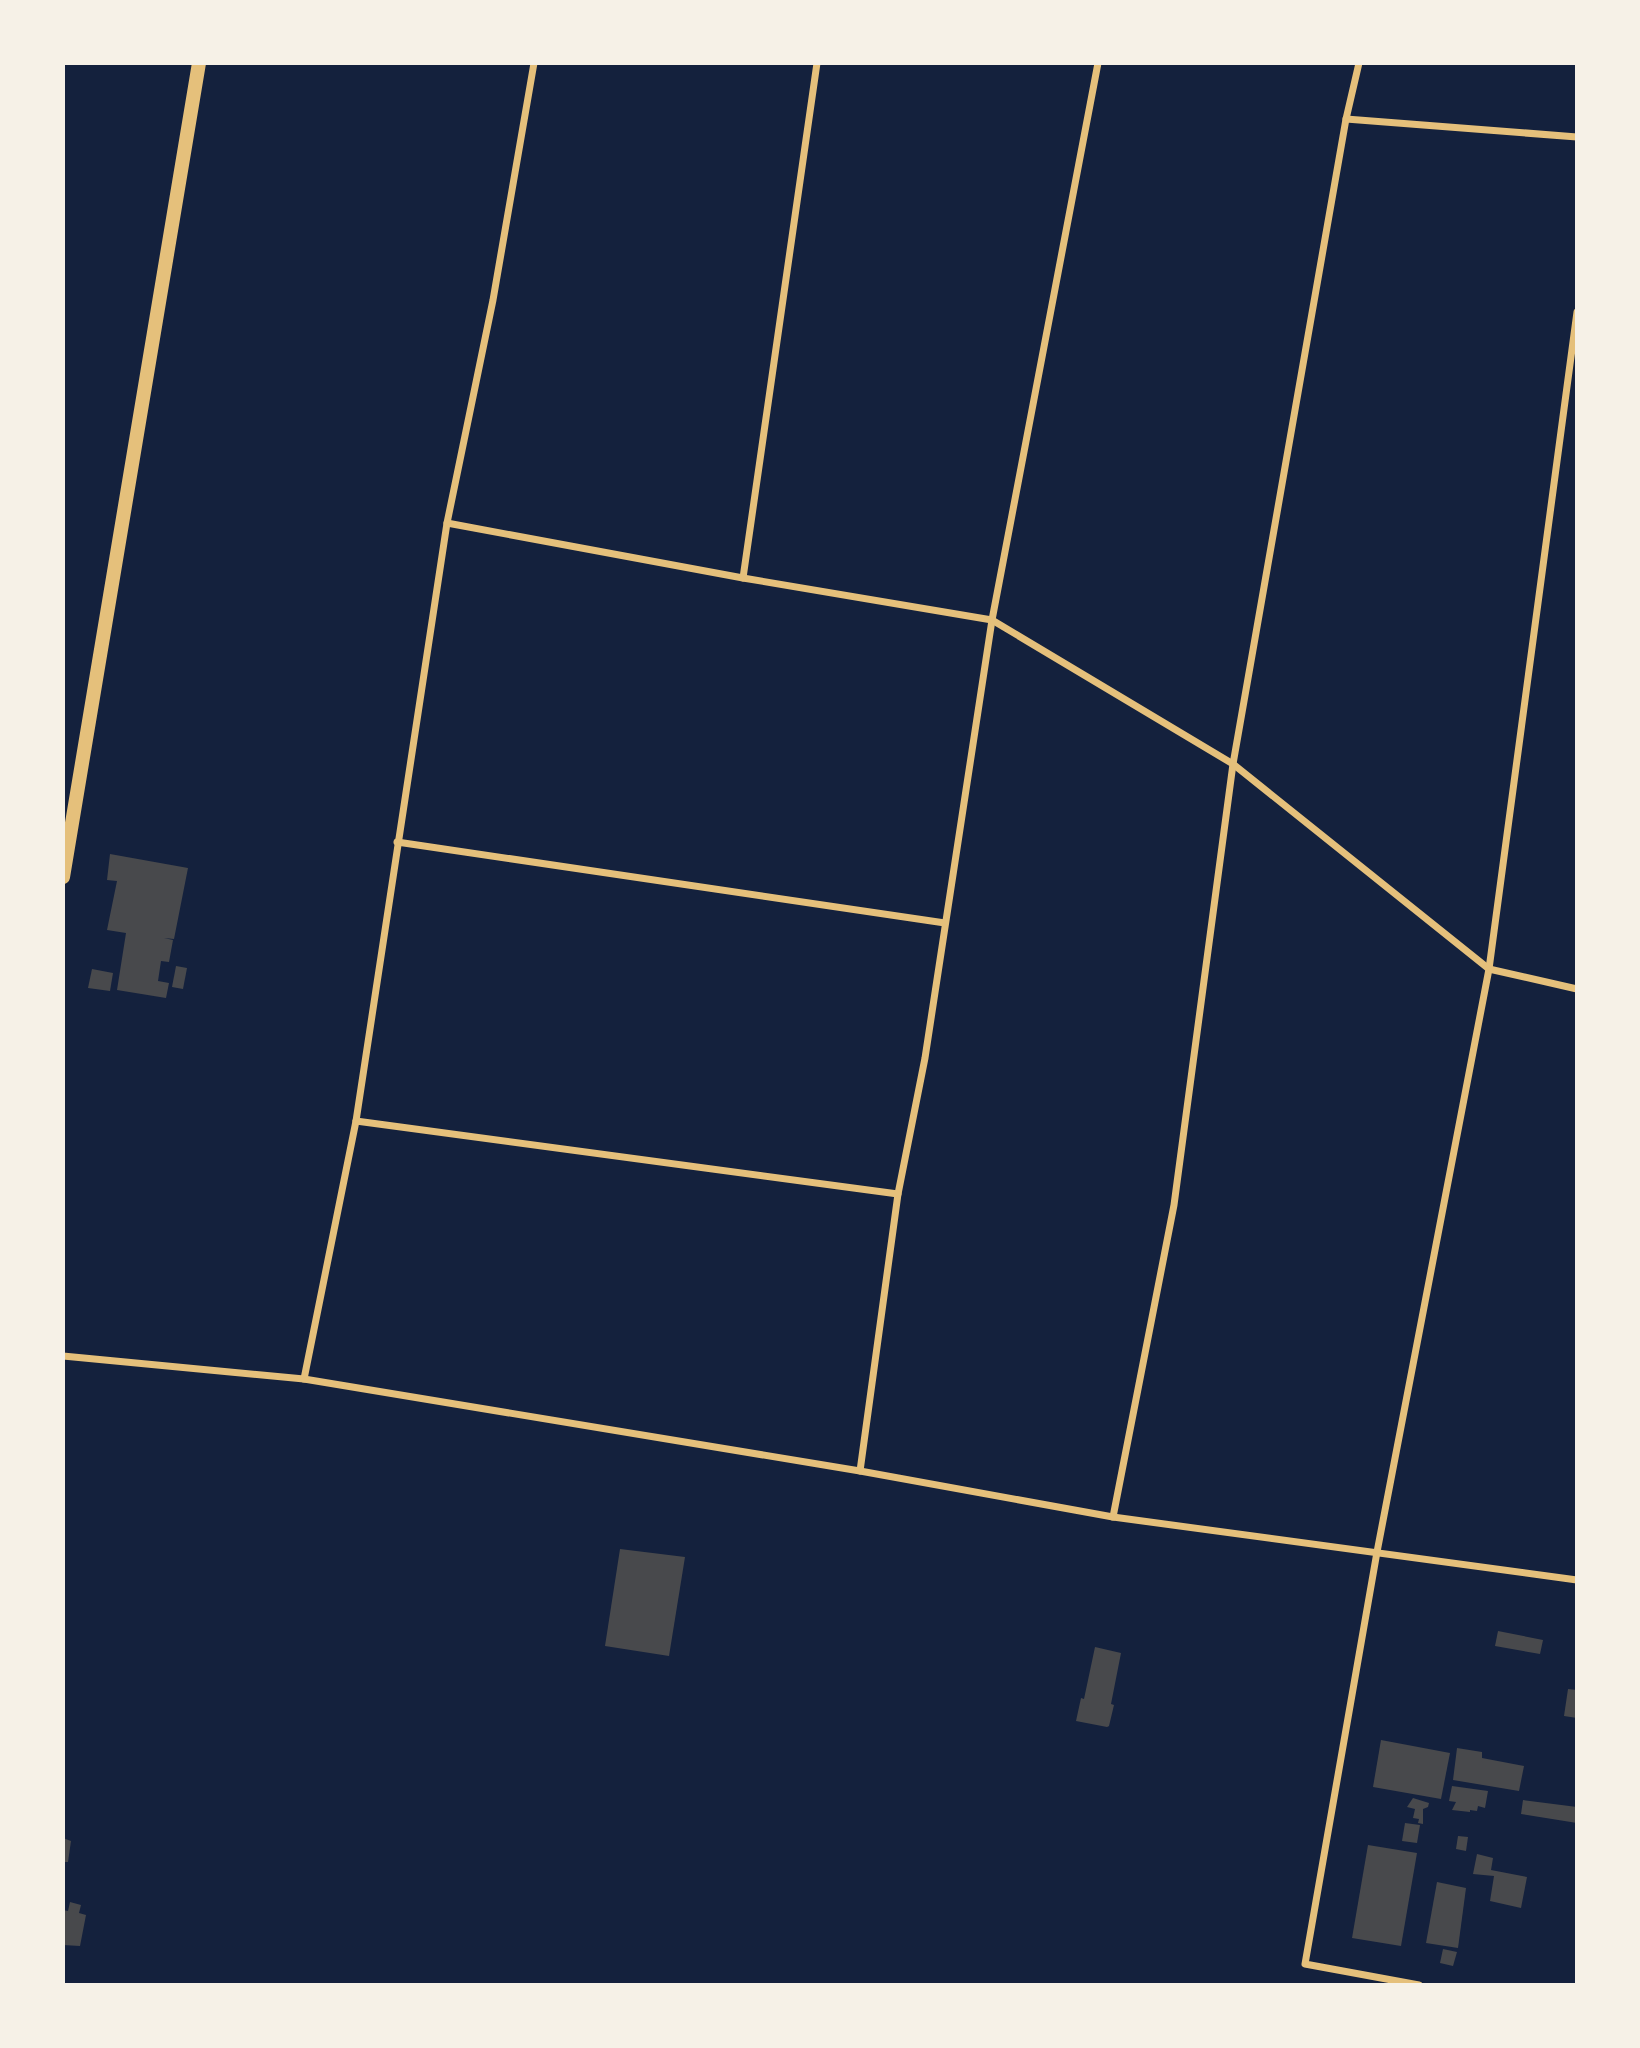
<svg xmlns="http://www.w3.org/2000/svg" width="1640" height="2048" font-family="Barlow,sans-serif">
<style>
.building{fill:#48494c}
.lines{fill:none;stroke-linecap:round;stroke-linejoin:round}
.minor{stroke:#e5c07b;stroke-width:7}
.secondary{stroke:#e5c07b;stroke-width:14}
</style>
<rect width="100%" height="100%" fill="#14213d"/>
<g class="building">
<polygon points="110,854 188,868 174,939 164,938 173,940 169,962 161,961 158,981 169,983 166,998 117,990 126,933 107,930 117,881 107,880"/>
<polygon points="176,966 187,968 183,989 172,987"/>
<polygon points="92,969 113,973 110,991 88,988"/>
<polygon points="620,1549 685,1557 669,1656 605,1646"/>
<polygon points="1498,1631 1543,1640 1540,1654 1495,1646"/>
<polygon points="1095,1647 1121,1653 1111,1704 1114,1705 1109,1726 1107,1727 1076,1721 1081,1698 1084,1699"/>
<polygon points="1568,1689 1577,1690 1577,1718 1564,1716"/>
<polygon points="1381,1740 1450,1753 1441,1799 1373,1787"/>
<polygon points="1457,1748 1482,1752 1482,1758 1524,1766 1519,1791 1453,1780"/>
<polygon points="1452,1786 1488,1791 1485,1808 1478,1806 1477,1811 1470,1810 1470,1812 1452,1810 1456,1802 1449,1801"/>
<polygon points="1413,1798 1429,1803 1428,1807 1423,1809 1423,1824 1418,1823 1419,1819 1413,1818 1415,1809 1407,1807"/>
<polygon points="1523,1800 1577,1807 1577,1823 1521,1814"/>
<polygon points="1405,1823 1420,1825 1417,1843 1402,1841"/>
<polygon points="1458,1836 1468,1837 1466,1851 1456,1849"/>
<polygon points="63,1838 71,1841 68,1862 63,1862"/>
<polygon points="1368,1845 1417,1853 1401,1946 1352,1938"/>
<polygon points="1477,1854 1493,1858 1491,1870 1527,1877 1521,1908 1490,1901 1494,1876 1473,1874"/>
<polygon points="1437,1882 1466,1888 1458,1948 1426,1943"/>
<polygon points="70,1902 81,1905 79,1913 86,1915 80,1946 63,1945 63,1910 68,1911"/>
<polygon points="1443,1949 1457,1952 1453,1966 1440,1963"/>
</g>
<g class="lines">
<g class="minor">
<polyline points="1346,119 1577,137"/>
<polyline points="447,523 743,578 992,620 1233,764 1489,969 1577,989"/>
<polyline points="743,578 817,63"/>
<polyline points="397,842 945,923"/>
<polyline points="356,1121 898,1194"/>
<polyline points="63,1356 304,1379 860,1471 1113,1517 1577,1580"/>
<polyline points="304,1379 356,1121 447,523 493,300 534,63"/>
<polyline points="860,1471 898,1194 925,1058 992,620 1098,63"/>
<polyline points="1113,1517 1174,1205 1233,764 1346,119 1359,63"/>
<polyline points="1419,1985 1305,1964 1377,1552 1489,969 1577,312"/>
</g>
<polyline class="secondary" points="63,877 199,63"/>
</g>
<rect width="1640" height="2048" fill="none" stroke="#f6f1e7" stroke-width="130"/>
</svg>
